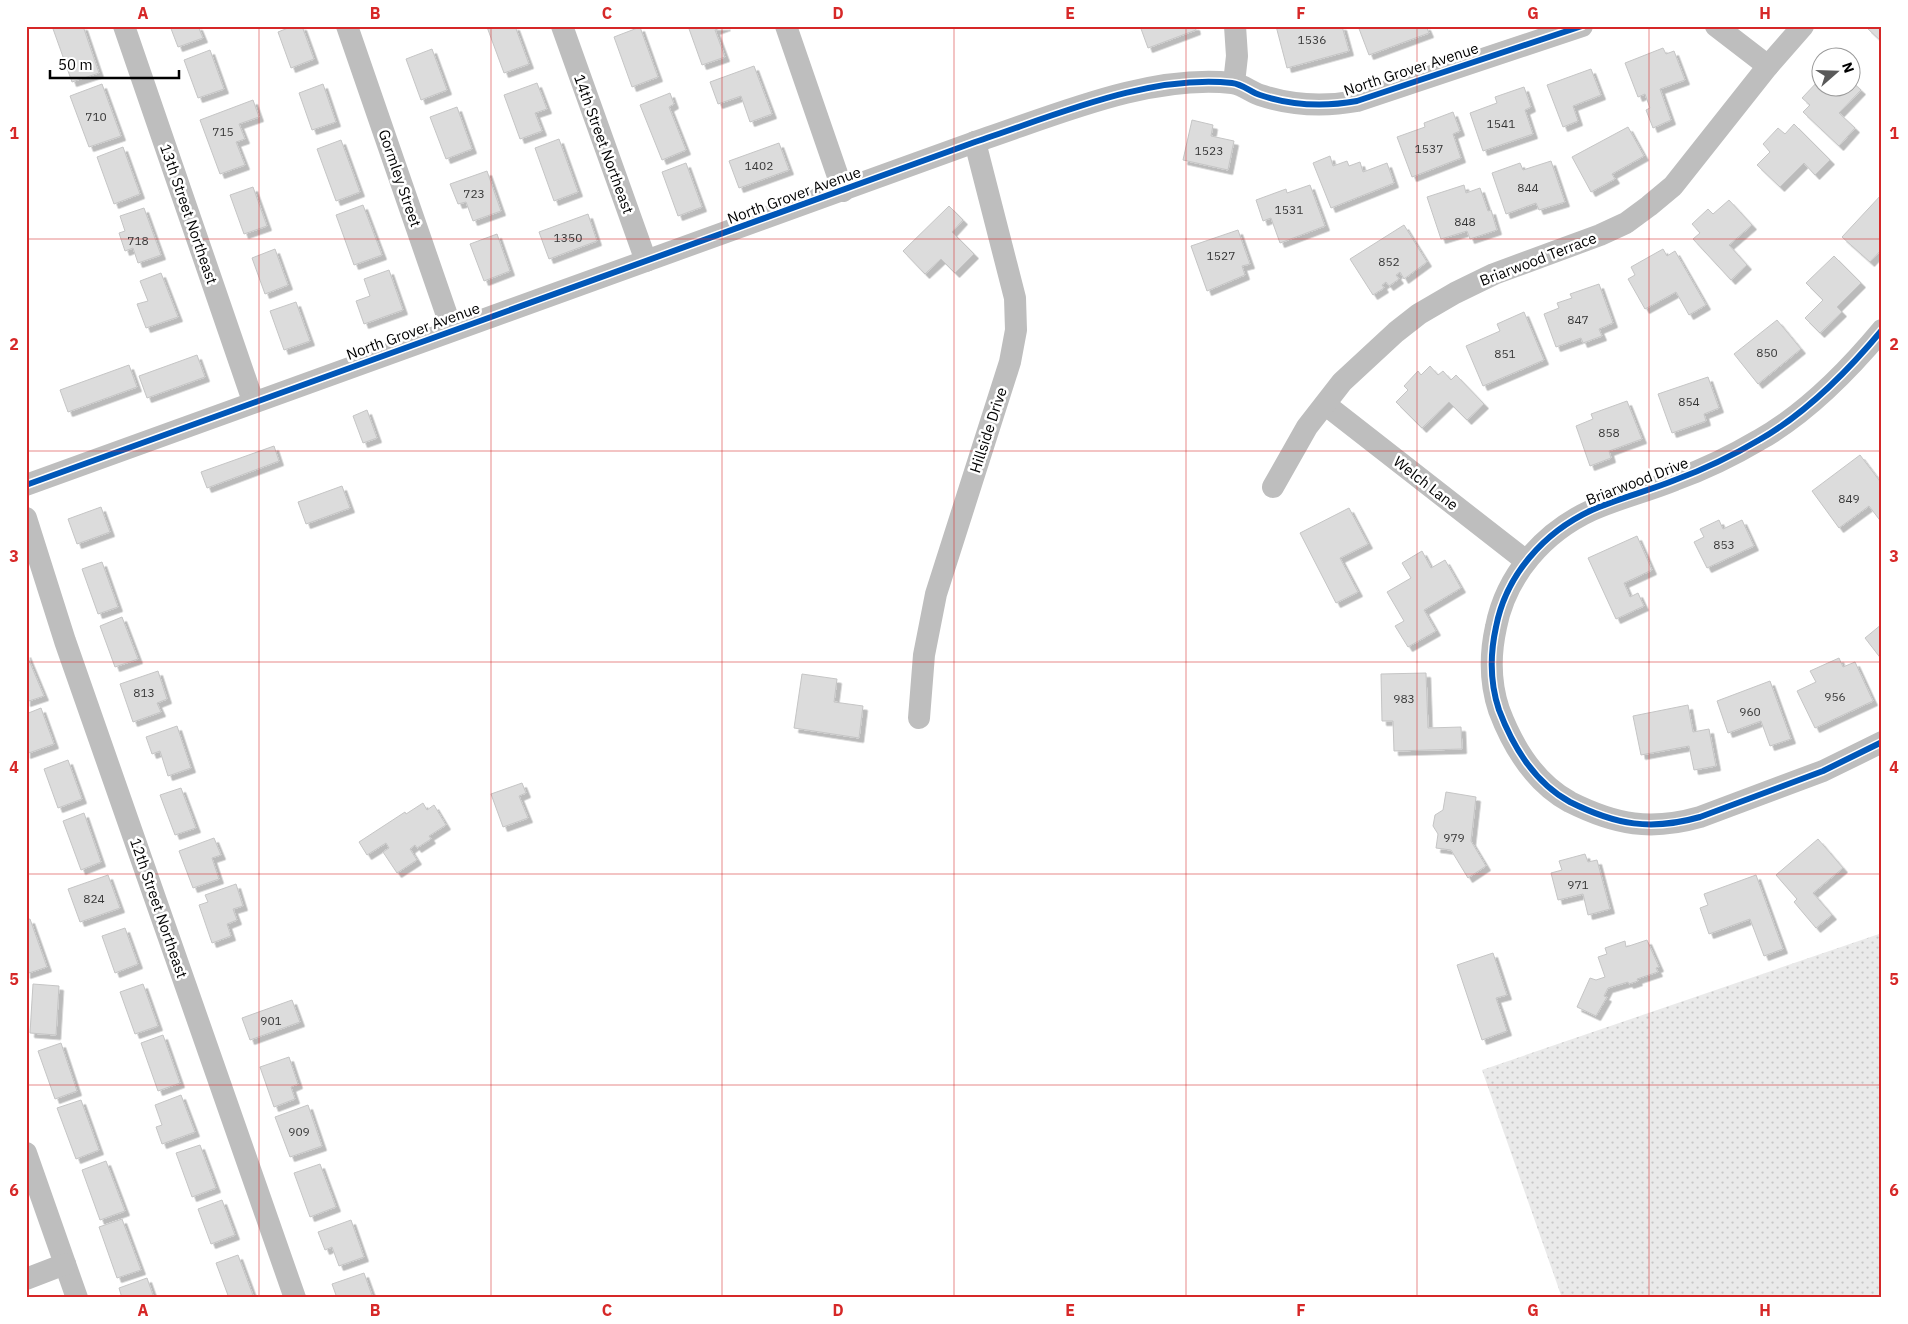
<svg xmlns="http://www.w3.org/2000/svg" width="1908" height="1324" font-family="'IBM Plex Sans',sans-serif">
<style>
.grass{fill:url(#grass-dots)}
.building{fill:#dcdcdc;stroke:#c5c5c5;filter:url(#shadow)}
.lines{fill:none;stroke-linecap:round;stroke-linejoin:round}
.minor{stroke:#bebebe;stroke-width:22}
.cycleway-casing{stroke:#fff;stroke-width:9}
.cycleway{stroke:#0057b8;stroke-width:6}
.grid{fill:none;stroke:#d62828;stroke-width:1;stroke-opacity:0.55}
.labels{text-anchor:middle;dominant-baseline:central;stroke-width:5;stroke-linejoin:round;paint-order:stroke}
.number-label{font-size:12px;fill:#373737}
.street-label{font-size:15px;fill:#000;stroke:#fff}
.neatline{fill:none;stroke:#d62828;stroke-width:2}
.grid-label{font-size:16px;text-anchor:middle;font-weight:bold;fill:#d62828}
</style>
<defs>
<pattern id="grass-dots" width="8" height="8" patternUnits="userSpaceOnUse" patternTransform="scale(1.25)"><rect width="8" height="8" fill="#eaeaea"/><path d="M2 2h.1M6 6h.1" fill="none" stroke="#c7c7c7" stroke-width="1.8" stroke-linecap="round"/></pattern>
<filter id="shadow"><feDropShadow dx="4.5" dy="4.5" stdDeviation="0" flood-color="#0004"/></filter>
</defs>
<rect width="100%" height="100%" fill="#fff"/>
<polygon class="grass" points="1882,933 1882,1298 1562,1298 1482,1070"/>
<g class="building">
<polygon points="52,26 83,26 99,73 72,82"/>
<polygon points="170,26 198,26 203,38 178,47"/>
<polygon points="293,26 302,26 314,59 291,68 278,32"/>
<polygon points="515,26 529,64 504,73 487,27"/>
<polygon points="688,26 726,26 715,30 725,57 702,65"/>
<polygon points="1140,26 1195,26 1196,30 1148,48"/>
<polygon points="1276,26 1342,26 1349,51 1287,68"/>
<polygon points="1358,26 1426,26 1429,33 1369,55"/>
<polygon points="1869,26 1882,26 1882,42 1867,28"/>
<polygon points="640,27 658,77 632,87 614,37"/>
<polygon points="1663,48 1666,54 1674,51 1685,80 1660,89 1671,120 1653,128 1646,110 1650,108 1645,94 1638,97 1625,63"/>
<polygon points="432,49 447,90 421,100 406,59"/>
<polygon points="210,50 224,89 198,98 184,60"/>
<polygon points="754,66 772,114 750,122 741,96 718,104 710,82"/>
<polygon points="1591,69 1601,95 1573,106 1578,121 1563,127 1547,85"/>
<polygon points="1820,79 1820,88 1850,88 1850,80 1861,90 1839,113 1855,128 1839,146 1803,112 1810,105 1802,98"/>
<polygon points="537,83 547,109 535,113 542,131 520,139 504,95"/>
<polygon points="102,84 121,136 89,147 70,96"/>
<polygon points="323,84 336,122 312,130 299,93"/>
<polygon points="1524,87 1531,107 1525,110 1533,134 1483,151 1470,113 1497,103 1495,97"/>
<polygon points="670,93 674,104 669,107 686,150 662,160 640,105"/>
<polygon points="253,100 259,117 239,124 245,139 236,142 245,165 220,174 200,120"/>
<polygon points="457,107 472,149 446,159 430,117"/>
<polygon points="1453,112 1460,131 1453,134 1461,158 1412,177 1397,137 1425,127 1424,123"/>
<polygon points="1192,120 1213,125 1211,136 1234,141 1228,170 1183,160"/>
<polygon points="1794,124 1830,160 1815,175 1804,163 1780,187 1757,165 1770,152 1763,144 1778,128 1785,134"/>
<polygon points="1628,127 1644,156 1612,174 1615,179 1591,192 1572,157"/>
<polygon points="559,139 578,192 554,201 535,148"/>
<polygon points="341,140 360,192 336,201 317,149"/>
<polygon points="779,143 789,170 739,188 729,161"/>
<polygon points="123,147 140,194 114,204 97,157"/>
<polygon points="1330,156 1333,166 1347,161 1349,166 1360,162 1363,172 1387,163 1394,183 1331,208 1313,163"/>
<polygon points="1551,161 1565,202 1539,210 1536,203 1506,214 1492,173 1520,163 1523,170"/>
<polygon points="686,163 702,207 678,216 662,172"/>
<polygon points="487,171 501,211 473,221 466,202 458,204 450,184"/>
<polygon points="1310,185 1325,226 1280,243 1271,218 1263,221 1256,200 1286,189 1287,193"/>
<polygon points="1464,185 1466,193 1480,188 1488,211 1491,210 1497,230 1470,239 1467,231 1441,239 1427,197"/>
<polygon points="253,187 267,226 244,234 230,195"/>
<polygon points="1882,194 1882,249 1870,262 1842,237"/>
<polygon points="1729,200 1752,225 1729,245 1747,265 1731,280 1693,239 1700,233 1692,224 1708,209 1713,214"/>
<polygon points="363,205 382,255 354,265 336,215"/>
<polygon points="949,206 963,220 952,232 974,254 955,273 941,259 925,274 903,251"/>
<polygon points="144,208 161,255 138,263 133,248 125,251 119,233 125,231 120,216"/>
<polygon points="588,214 597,241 549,259 539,232"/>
<polygon points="1404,225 1427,262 1404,279 1400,272 1396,275 1399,279 1389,286 1386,282 1382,285 1384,288 1373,295 1350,259"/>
<polygon points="1238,230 1250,264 1242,266 1245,275 1207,291 1191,246"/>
<polygon points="497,234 510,271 484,281 470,244"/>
<polygon points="275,249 288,285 265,294 252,258"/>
<polygon points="1663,249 1667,256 1675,251 1706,305 1689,315 1676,292 1645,309 1628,279 1635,275 1631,267"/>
<polygon points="1834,256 1861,283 1837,307 1842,312 1820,333 1805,318 1823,300 1806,283"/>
<polygon points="389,270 403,310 364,324 356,301 370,296 364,279"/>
<polygon points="161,273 178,317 146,328 137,304 148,301 140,281"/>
<polygon points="1599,284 1613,323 1599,329 1602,336 1583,343 1581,338 1556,347 1544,314 1559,308 1557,303 1572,298 1570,294"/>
<polygon points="296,302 310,341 284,350 270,311"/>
<polygon points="1524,312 1544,360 1483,386 1466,346 1500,331 1497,324"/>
<polygon points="1777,320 1801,349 1758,384 1734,354"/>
<polygon points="197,355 205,377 147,398 139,376"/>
<polygon points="129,365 137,387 68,412 60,390"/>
<polygon points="1430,366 1438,375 1443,371 1451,380 1456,375 1484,404 1467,420 1449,402 1422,428 1396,402 1408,390 1404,386 1418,371 1421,375"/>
<polygon points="1708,377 1719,408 1704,414 1706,421 1672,433 1658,394"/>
<polygon points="1627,401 1642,439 1609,451 1611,458 1590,466 1576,426 1593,419 1591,414"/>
<polygon points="367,410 377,438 363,443 353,416"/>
<polygon points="274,446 279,461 207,488 201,472"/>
<polygon points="1860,455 1882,484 1882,523 1869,506 1839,528 1812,491"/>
<polygon points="342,486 350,508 306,524 298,502"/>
<polygon points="101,507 110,532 77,544 68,519"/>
<polygon points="1349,508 1368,544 1340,558 1358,592 1336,603 1300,533"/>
<polygon points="1719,520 1723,529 1742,520 1754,546 1707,568 1694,542 1704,537 1700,529"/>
<polygon points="1637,536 1652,570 1624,583 1630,597 1638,593 1644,606 1616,619 1588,558"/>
<polygon points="1422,551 1431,568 1445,560 1461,588 1424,610 1436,631 1408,647 1395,626 1404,621 1387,592 1411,578 1402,563"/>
<polygon points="102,562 118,607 98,614 82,569"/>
<polygon points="122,617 138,659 115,667 100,626"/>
<polygon points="1882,624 1882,660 1865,638"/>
<polygon points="26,653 44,696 26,702"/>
<polygon points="1839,658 1843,667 1855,662 1873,701 1815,728 1797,691 1816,682 1810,671"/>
<polygon points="158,671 167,699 157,703 161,712 133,722 120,684"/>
<polygon points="1426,673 1428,728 1461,727 1462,749 1394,751 1393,721 1382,721 1381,674"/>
<polygon points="802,674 837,679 834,702 863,706 859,738 794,728"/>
<polygon points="1770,681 1791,739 1770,746 1761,721 1728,733 1717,701"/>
<polygon points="1688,705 1693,732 1709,729 1716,766 1694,770 1689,746 1641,755 1633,716"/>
<polygon points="41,708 54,744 26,754 26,714"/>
<polygon points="177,726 191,768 168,776 160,751 152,754 146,737"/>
<polygon points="68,760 82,799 58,808 44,769"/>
<polygon points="522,783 526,793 519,796 528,818 503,827 491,794"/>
<polygon points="181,788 196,828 175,835 160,795"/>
<polygon points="1446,792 1476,797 1471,841 1486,866 1468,878 1451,850 1436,848 1438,834 1433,826 1435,815 1443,810"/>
<polygon points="423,803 427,810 434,805 446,825 429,836 431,839 417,848 415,845 410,849 417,860 397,873 383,852 389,848 386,843 367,855 359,842 405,812 406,814"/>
<polygon points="84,813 101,862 81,870 63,821"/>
<polygon points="214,838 221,855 212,858 219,879 193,888 179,851"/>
<polygon points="1818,839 1843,868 1813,893 1832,915 1816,928 1794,902 1797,899 1776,875"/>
<polygon points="1585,854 1588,862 1597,860 1610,909 1588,915 1583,894 1558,900 1551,873 1562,870 1559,861"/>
<polygon points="108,875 120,908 80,922 68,889"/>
<polygon points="1756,875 1783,949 1764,956 1750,919 1709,934 1700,908 1708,905 1704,894"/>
<polygon points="236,884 243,906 233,909 237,920 227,924 231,936 212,943 199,905 208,902 205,895"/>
<polygon points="30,919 47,967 26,974 26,920"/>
<polygon points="125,928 138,964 115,973 102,936"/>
<polygon points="1647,940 1659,967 1656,968 1658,972 1637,979 1638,981 1629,984 1628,982 1608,988 1604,996 1607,997 1596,1016 1577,1007 1590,978 1596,980 1605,977 1598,957 1607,954 1605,948 1625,941 1626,947"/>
<polygon points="1493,953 1507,995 1496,998 1507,1031 1482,1040 1457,965"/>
<polygon points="33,984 59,986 56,1035 30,1033"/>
<polygon points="143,984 158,1026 135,1034 120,992"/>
<polygon points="292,1000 300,1022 250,1040 242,1018"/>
<polygon points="163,1035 180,1083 158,1091 141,1043"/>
<polygon points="61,1043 77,1091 55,1099 38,1051"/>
<polygon points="289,1057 298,1084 291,1087 295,1099 274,1107 260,1067"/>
<polygon points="181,1095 195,1132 162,1144 156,1127 162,1125 155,1105"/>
<polygon points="81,1100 99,1150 76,1159 57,1108"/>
<polygon points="308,1105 322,1146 290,1157 275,1117"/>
<polygon points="200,1145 216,1188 192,1197 176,1153"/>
<polygon points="106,1161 125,1211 100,1220 82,1170"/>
<polygon points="320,1164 336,1207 310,1217 294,1173"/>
<polygon points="222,1200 235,1235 211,1244 198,1209"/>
<polygon points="122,1219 141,1270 117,1278 99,1227"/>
<polygon points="351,1220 364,1257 339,1266 332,1247 325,1250 318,1232"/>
<polygon points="238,1255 254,1298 229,1298 216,1263"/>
<polygon points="364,1273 373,1298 337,1298 332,1284"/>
<polygon points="147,1278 154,1298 122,1298 119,1288"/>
</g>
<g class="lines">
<g class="minor">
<polyline points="124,26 253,401"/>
<polyline points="347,26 452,330"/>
<polyline points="562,26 646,261"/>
<polyline points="786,26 843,191"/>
<polyline points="1716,26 1768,66"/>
<polyline points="1234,83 1237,56 1235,26"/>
<path d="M1882,330C1847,372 1807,413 1759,440C1732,456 1705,469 1675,480C1648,491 1619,498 1592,510C1544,532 1506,575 1496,627C1490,654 1490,683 1499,710C1513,747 1535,783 1570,802C1616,825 1651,831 1700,817L1823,771L1882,742"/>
<polyline points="1326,405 1526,561"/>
<path d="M26,485L975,142C1054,116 1148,74 1232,83C1242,84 1251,92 1260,95C1293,106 1324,107 1357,101L1582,26"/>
<polyline points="1273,487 1307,427 1342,382 1396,332 1419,314 1455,293 1494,274 1600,235 1626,223 1649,206 1673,186 1768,66 1803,26"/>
<polyline points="26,518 65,641 295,1298"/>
<polyline points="919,718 924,655 936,594 1010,362 1016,330 1015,298 975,142"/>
<polyline points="26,1153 77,1298"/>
<polyline points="26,1279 65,1264"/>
</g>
<g class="cycleway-casing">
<g id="cycleway">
<path d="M1882,330C1847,372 1807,413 1759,440C1732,456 1705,469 1675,480C1648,491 1619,498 1592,510C1544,532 1506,575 1496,627C1490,654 1490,683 1499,710C1513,747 1535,783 1570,802C1616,825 1651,831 1700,817L1823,771L1882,742"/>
<path d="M26,485L975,142C1054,116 1148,74 1232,83C1242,84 1251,92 1260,95C1293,106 1324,107 1357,101L1582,26"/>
</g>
</g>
<use href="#cycleway" class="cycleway"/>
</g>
<path class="grid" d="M259,26V1298M491,26V1298M722,26V1298M954,26V1298M1186,26V1298M1417,26V1298M1649,26V1298M26,239H1882M26,451H1882M26,662H1882M26,874H1882M26,1085H1882"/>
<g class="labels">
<g class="number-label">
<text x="1312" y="39">1536</text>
<text x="96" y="116">710</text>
<text x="1501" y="123">1541</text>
<text x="223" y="131">715</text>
<text x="1429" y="148">1537</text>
<text x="1209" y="150">1523</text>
<text x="759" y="165">1402</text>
<text x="1528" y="187">844</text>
<text x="474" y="193">723</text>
<text x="1289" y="209">1531</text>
<text x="1465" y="221">848</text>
<text x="568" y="237">1350</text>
<text x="138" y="240">718</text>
<text x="1221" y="255">1527</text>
<text x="1389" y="261">852</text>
<text x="1578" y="319">847</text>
<text x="1767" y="352">850</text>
<text x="1505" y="353">851</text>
<text x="1689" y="401">854</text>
<text x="1609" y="432">858</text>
<text x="1849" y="498">849</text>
<text x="1724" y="544">853</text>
<text x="144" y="692">813</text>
<text x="1835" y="696">956</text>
<text x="1404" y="698">983</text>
<text x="1750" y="711">960</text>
<text x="1454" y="837">979</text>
<text x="1578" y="884">971</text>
<text x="94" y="898">824</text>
<text x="271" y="1020">901</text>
<text x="299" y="1131">909</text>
</g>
<g class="street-label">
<text transform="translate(1411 69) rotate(-18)">North Grover Avenue</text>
<text transform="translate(604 144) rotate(70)">14th Street Northeast</text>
<text transform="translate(400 178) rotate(71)">Gormley Street</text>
<text transform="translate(794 195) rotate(-20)">North Grover Avenue</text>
<text transform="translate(189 214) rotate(71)">13th Street Northeast</text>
<text transform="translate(1538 259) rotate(-21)">Briarwood Terrace</text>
<text transform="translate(413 331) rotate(-20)">North Grover Avenue</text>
<text transform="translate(988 430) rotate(-72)">Hillside Drive</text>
<text transform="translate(1637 481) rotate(-21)">Briarwood Drive</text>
<text transform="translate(1426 483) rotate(38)">Welch Lane</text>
<text transform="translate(159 908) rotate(71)">12th Street Northeast</text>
</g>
</g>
<rect width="1908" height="1324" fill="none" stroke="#ffffff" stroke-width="55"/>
<g transform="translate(1836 72) rotate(70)"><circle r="24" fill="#ffffff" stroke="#999999"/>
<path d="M0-4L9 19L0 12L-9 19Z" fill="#595959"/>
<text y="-8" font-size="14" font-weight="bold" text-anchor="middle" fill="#000000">N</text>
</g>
<path d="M50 70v8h129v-8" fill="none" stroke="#000000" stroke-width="2.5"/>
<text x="58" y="70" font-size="15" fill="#000000" stroke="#ffffff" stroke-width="4" paint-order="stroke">50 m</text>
<rect x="28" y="28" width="1852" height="1268" class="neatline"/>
<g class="grid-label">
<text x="143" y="19">A</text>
<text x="375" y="19">B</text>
<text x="607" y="19">C</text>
<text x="838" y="19">D</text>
<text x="1070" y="19">E</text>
<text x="1301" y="19">F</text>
<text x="1533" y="19">G</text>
<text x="1765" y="19">H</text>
<text x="14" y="139">1</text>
<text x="1894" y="139">1</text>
<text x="14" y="350">2</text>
<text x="1894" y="350">2</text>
<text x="14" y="562">3</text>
<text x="1894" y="562">3</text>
<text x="14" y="773">4</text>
<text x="1894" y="773">4</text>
<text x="14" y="985">5</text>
<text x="1894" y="985">5</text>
<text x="14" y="1196">6</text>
<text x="1894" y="1196">6</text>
<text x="143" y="1316">A</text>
<text x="375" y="1316">B</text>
<text x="607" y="1316">C</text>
<text x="838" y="1316">D</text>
<text x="1070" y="1316">E</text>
<text x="1301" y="1316">F</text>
<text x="1533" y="1316">G</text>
<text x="1765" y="1316">H</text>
</g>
</svg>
